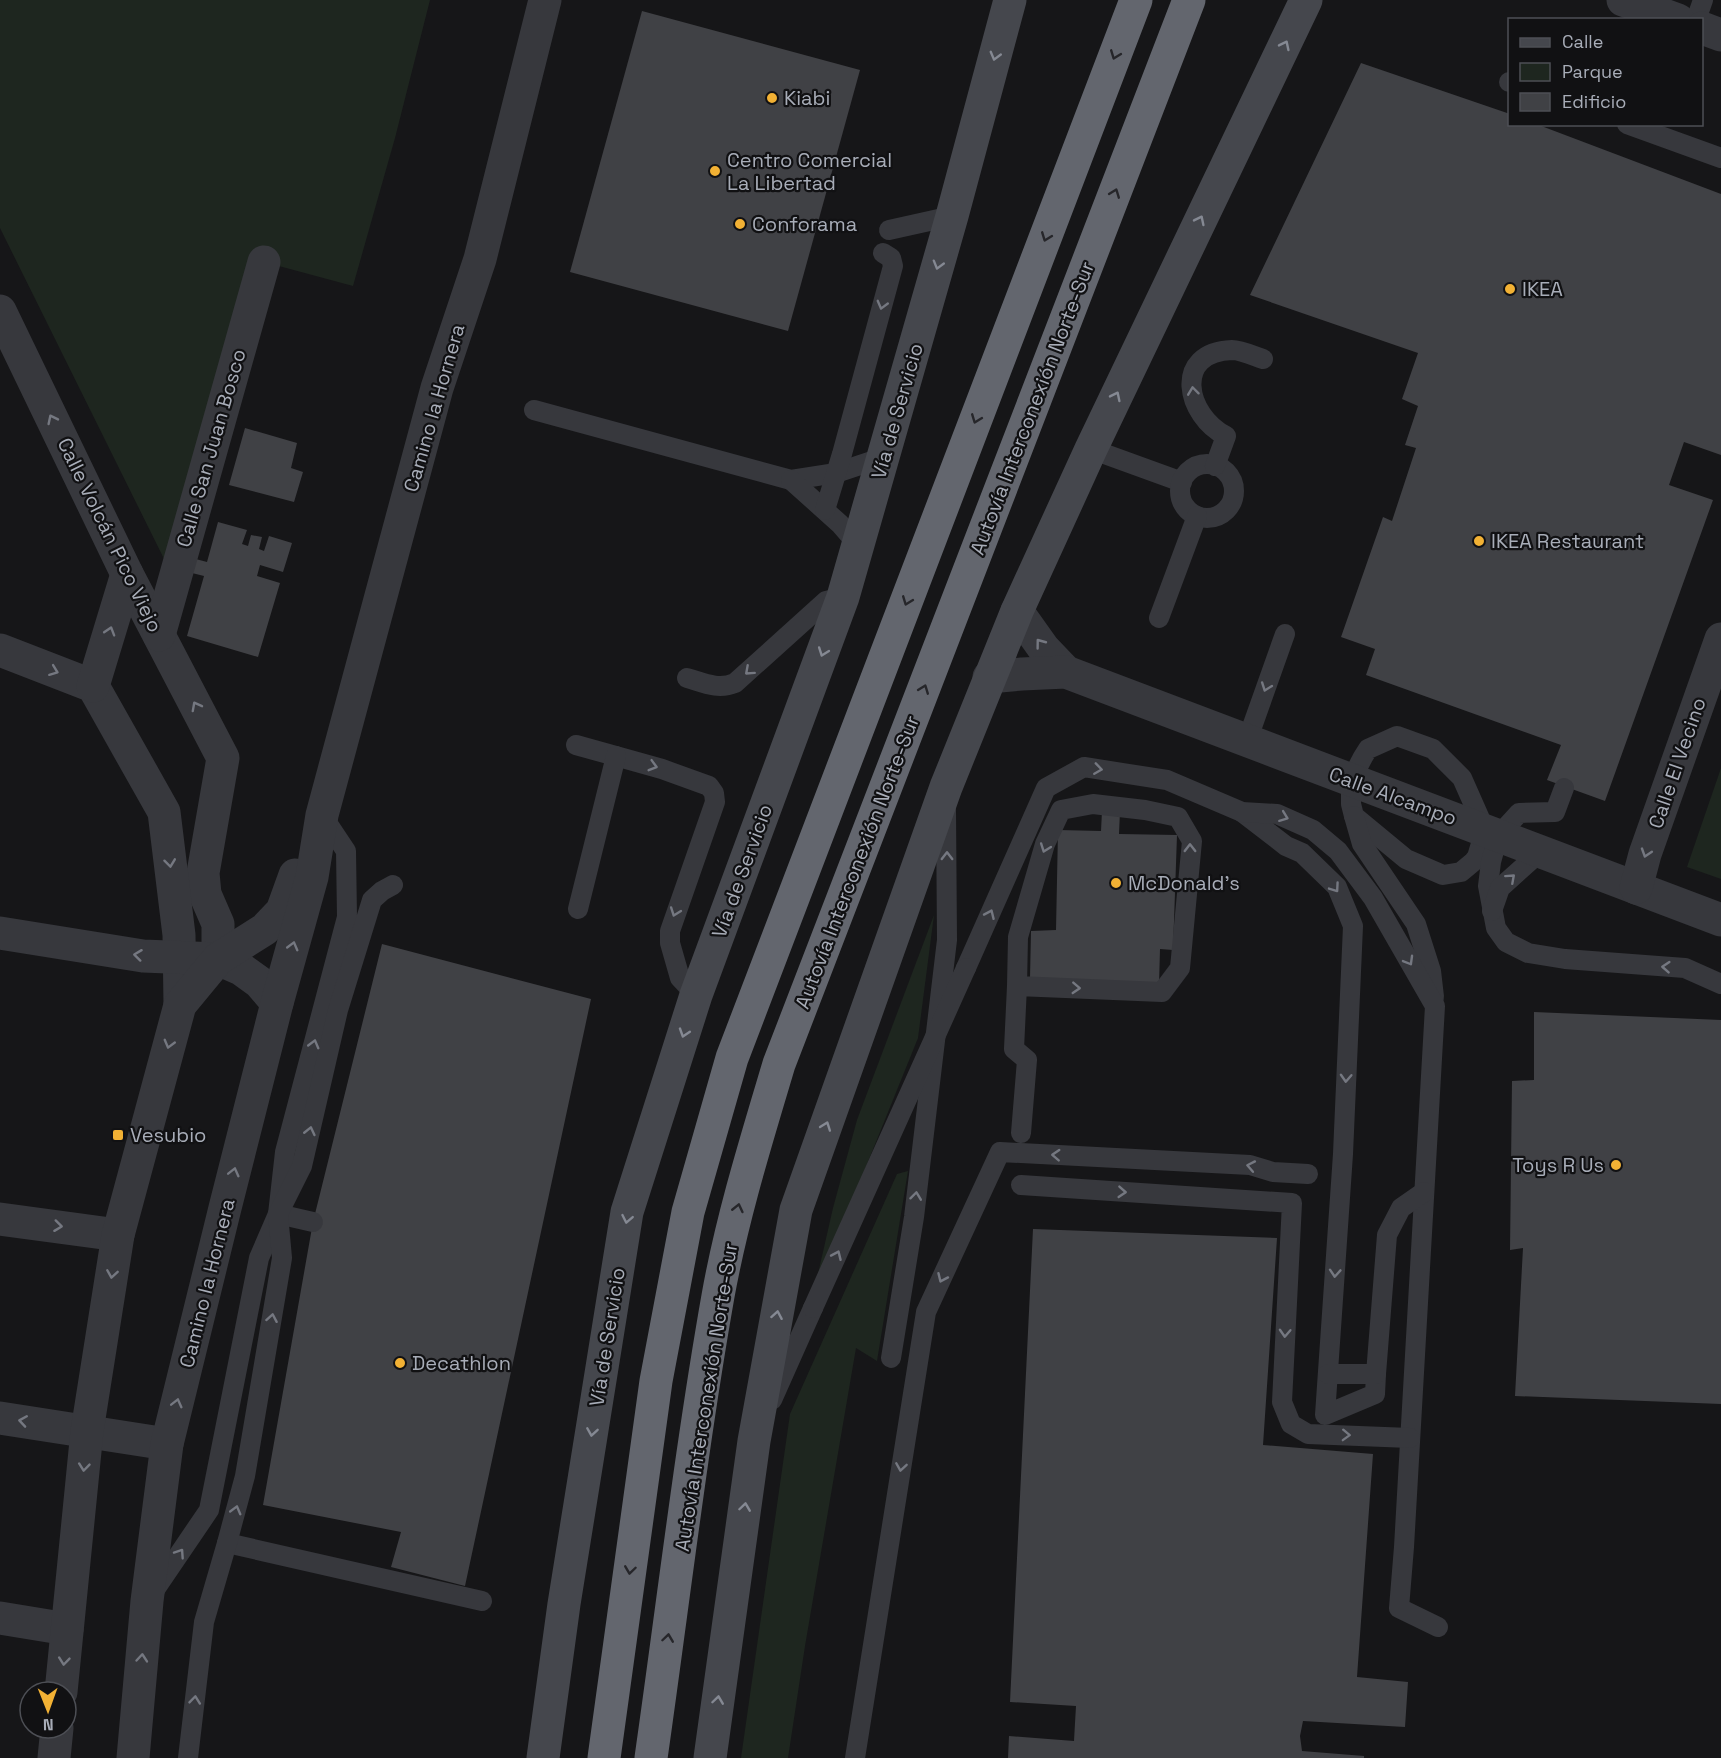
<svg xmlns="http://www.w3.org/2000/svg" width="1721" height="1758" font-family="'Space Grotesk',sans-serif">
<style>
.green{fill:#1e261f}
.building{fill:#404145}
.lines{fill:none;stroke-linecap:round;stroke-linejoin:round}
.lane{stroke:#37383d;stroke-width:20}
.street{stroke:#37383d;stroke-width:33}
.secondary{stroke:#45474d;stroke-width:33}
.highway{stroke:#63666e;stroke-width:33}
.lane-bridge{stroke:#37383d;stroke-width:20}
.oneway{stroke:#858993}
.oneway2{stroke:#26262a}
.oneway3{stroke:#757881}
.poi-dot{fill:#f2b134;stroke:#111113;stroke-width:2}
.labels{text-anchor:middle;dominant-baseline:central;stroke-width:4.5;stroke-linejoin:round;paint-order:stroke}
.poi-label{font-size:20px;fill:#a8adb8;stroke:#111113;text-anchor:start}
.street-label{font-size:20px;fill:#a8adb8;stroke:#111113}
</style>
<rect width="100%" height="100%" fill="#161618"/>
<g class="green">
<polygon points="0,0 430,0 395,138 353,286 264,262 173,577 0,228"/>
<polygon points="1721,768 1721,879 1687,867"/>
<polygon points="934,915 918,1038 812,1300 833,1208 857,1120"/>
<polygon points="908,1171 877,1361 856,1348 805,1646 788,1758 741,1758 790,1414 897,1174"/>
</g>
<g class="building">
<polygon points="642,11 860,70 788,331 570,272"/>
<polygon points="1361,63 1510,114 1510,124 1536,124 1721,194 1721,455 1684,442 1669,485 1713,500 1605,801 1547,780 1561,745 1366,675 1375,649 1341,637 1383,517 1392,521 1416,448 1405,445 1418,406 1402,399 1418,353 1250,295"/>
<polygon points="245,428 297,443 291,468 303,472 294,502 229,485"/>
<polygon points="218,522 247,530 242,544 248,546 251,535 262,537 259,549 264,551 269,536 292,543 283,572 260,565 257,576 280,583 258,657 187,636 204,576 188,572 192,558 207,562"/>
<polygon points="1102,811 1120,811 1119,834 1177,835 1173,950 1160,949 1159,985 1030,978 1031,931 1056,930 1058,830 1101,831"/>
<polygon points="382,944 591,999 465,1586 391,1567 401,1532 263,1505 313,1222"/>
<polygon points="1534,1012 1721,1020 1721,1404 1515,1396 1523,1248 1510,1250 1512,1081 1534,1080"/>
<polygon points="1033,1229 1277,1238 1263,1445 1373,1454 1357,1677 1408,1682 1405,1727 1303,1721 1300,1736 1302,1751 1364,1756 1364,1758 1008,1758 1009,1736 1074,1741 1075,1723 1076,1706 1010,1702"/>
</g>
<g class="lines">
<g class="lane">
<polyline points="1696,20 1703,0"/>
<polyline points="1509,82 1510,82"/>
<polyline points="1627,124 1721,158"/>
<polyline points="889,230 952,216"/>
<polyline points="534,410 791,480 836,473 884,457"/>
<polyline points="1091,449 1182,482"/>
<circle cx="1207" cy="491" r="27"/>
<path d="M1215,466L1226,436C1186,416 1172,352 1232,350C1241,350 1254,356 1263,359"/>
<polyline points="791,480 840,524 859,546"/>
<polyline points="825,510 842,454 893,266 891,258 883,253"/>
<polyline points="1159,618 1197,516"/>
<path d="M687,678C704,683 718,690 735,683L826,601L843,597"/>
<polygon points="1397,736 1433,749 1462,778 1485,830 1477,857 1473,862 1461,872 1443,875 1406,859 1354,816 1351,804 1351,780 1363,757 1368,749"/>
<polyline points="1247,741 1285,634"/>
<polyline points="576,745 662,769 709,786 714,793 715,802 670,931 670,943 680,978 696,995"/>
<polyline points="1564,788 1555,812 1519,813 1498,836 1491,862 1488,886 1496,928 1506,942 1528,953 1565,959 1685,968 1721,984"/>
<polyline points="1242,812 1286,846 1302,853 1337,887 1353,926 1343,1154 1325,1415 1375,1394 1376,1374"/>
<polyline points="1354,816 1362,844 1416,924 1431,971 1434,997"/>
<polyline points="578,909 616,756"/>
<polyline points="1492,911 1500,888 1540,852"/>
<polyline points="966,968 1046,788 1084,767 1167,780 1242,812 1277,814 1313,830 1338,851 1373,898 1435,1006 1404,1547 1399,1608 1438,1627"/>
<polyline points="1017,986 1162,992 1180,968 1192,841 1178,817 1145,810 1093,804 1061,810 1045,844 1018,937 1017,986 1014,1049 1027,1060 1021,1133"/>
<polyline points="1021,1185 1292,1203 1282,1402 1291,1424 1308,1434 1410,1438"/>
<polyline points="278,1214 313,1222"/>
<polyline points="891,1358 914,1217 947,940 946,810"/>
<polyline points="1328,1374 1376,1374 1387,1235 1401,1208 1424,1192"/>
<polyline points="772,1400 813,1308"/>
<polyline points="227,1543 482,1601"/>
<polyline points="152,1594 209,1510 259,1258 278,1214 285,1152 347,917 346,851 322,815"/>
<polyline points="188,1758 204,1622 227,1543 245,1476 282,1258 278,1214 302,1166 338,1010 372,900 382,891 393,885"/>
<polyline points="855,1758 926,1312 1000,1152 1250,1165 1273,1172 1308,1174"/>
</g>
<g class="street">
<polyline points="1623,0 1678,20"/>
<polyline points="1702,28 1721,35"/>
<polyline points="0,311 127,574 223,758 203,873 205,894 218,924 218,959"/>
<polyline points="1017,611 1044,649 1066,672"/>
<polyline points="159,635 264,262"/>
<polyline points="0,650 93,686 164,812 179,935 180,1005"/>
<polyline points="989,677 1022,674 1066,672 1721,920"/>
<polyline points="93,686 127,574"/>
<polyline points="1636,888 1645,854 1721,639"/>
<polyline points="0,933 143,956 218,959 241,969 259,982 277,1003"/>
<polyline points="0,1219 118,1235"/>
<polyline points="0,1418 167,1444"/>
<polyline points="0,1618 67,1629"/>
<polyline points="61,1692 87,1431 118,1235 180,1005 218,959 265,929 282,911 295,875"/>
<polyline points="54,1758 57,1728"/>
<polyline points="133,1758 147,1601 167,1444 225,1208 277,1003 312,877 322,815 437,388 480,259 545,0"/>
</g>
<g class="secondary">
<polyline points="543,1758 564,1604 627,1212 696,995 843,597 952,216 1010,0"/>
<polyline points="710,1758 754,1441 796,1210 946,787 1017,611 1091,449 1306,0"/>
</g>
<g class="highway">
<polyline points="604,1758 656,1381 688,1212 732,1058 1136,0"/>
<path d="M651,1758C673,1604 691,1449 718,1296C732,1218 756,1141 779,1064L1189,0"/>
</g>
<polyline class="lane-bridge" points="813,1308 966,968"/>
</g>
<defs><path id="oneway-chevron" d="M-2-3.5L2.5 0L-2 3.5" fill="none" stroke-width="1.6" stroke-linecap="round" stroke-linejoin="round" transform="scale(1.5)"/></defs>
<g class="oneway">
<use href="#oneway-chevron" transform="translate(1285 45) rotate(-64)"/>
<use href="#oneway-chevron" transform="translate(995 56) rotate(105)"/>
<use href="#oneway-chevron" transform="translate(1200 220) rotate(-64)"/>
<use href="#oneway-chevron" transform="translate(938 265) rotate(106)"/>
<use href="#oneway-chevron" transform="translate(1116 396) rotate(-64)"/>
<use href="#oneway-chevron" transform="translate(823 652) rotate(110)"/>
<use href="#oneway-chevron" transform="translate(684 1033) rotate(108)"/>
<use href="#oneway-chevron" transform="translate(826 1126) rotate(-70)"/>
<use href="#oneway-chevron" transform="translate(627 1219) rotate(101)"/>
<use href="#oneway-chevron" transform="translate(777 1315) rotate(-80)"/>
<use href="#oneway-chevron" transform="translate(592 1432) rotate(99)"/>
<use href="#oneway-chevron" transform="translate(745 1507) rotate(-82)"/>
<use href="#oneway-chevron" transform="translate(718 1700) rotate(-82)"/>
</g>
<g class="oneway2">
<use href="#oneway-chevron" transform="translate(1115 55) rotate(111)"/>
<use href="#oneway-chevron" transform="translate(1115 193) rotate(-69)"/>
<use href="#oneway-chevron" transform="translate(1046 237) rotate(111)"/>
<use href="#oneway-chevron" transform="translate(976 419) rotate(111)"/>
<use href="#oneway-chevron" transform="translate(907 601) rotate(111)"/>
<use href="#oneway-chevron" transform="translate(924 689) rotate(-69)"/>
<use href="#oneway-chevron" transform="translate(738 1208) rotate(-77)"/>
<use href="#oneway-chevron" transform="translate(630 1570) rotate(98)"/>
<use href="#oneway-chevron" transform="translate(668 1638) rotate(-82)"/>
</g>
<g class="oneway3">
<use href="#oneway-chevron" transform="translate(882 305) rotate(105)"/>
<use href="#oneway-chevron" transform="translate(1193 391) rotate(-97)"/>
<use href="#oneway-chevron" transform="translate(52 419) rotate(-116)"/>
<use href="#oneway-chevron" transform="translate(110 631) rotate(-73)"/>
<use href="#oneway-chevron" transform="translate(1040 643) rotate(-127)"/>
<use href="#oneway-chevron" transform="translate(54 671) rotate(21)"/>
<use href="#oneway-chevron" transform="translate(749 671) rotate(138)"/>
<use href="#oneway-chevron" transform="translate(1266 687) rotate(110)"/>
<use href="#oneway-chevron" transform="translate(196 706) rotate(-118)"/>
<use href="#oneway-chevron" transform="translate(653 766) rotate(16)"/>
<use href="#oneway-chevron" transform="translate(1098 769) rotate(8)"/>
<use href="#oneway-chevron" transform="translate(1284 817) rotate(21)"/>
<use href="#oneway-chevron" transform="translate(1045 848) rotate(110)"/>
<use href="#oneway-chevron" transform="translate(1190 848) rotate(-90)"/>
<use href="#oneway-chevron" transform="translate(1646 853) rotate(108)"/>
<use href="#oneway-chevron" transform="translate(947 856) rotate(-90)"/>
<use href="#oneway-chevron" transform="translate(170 863) rotate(83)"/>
<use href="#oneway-chevron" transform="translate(1511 878) rotate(-42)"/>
<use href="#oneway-chevron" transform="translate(1335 888) rotate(55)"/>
<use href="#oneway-chevron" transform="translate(675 912) rotate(110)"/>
<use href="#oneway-chevron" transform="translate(990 914) rotate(-66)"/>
<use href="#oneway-chevron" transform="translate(293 946) rotate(-75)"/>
<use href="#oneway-chevron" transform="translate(138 955) rotate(-173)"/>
<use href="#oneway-chevron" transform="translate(1409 961) rotate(60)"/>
<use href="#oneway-chevron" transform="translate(1666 967) rotate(-176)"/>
<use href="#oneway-chevron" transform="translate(1076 988) rotate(3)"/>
<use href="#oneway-chevron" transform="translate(169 1044) rotate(105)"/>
<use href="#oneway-chevron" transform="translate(314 1044) rotate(-75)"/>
<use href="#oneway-chevron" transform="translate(1346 1078) rotate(93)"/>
<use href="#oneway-chevron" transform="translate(310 1131) rotate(-77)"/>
<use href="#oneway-chevron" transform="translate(1056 1155) rotate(-177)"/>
<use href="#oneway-chevron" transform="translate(1251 1166) rotate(-169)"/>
<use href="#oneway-chevron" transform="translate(234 1172) rotate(-76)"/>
<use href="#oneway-chevron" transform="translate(1122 1192) rotate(4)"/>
<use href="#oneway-chevron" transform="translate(916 1196) rotate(-83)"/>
<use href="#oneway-chevron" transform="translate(58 1226) rotate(7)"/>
<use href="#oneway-chevron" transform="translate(837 1255) rotate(-66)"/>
<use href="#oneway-chevron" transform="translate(1335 1273) rotate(94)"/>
<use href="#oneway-chevron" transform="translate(112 1274) rotate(99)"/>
<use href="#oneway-chevron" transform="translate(942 1278) rotate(114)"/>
<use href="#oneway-chevron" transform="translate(272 1318) rotate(-80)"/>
<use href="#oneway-chevron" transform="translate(1285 1333) rotate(93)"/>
<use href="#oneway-chevron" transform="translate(177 1403) rotate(-76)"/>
<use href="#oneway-chevron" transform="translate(23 1421) rotate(-171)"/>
<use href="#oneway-chevron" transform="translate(1346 1435) rotate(2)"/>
<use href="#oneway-chevron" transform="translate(84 1467) rotate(96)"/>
<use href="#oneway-chevron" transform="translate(901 1467) rotate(99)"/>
<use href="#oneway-chevron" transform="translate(236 1510) rotate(-75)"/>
<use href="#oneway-chevron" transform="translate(180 1553) rotate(-56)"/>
<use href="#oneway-chevron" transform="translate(142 1658) rotate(-85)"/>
<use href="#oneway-chevron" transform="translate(64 1661) rotate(96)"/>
<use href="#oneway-chevron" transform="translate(195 1700) rotate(-84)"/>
</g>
<g class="poi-dot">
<circle cx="772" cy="98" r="6"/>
<circle cx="715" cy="171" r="6"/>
<circle cx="740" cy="224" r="6"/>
<circle cx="1510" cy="289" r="6"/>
<circle cx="1479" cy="541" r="6"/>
<circle cx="1116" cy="883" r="6"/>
<rect x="112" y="1129" width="12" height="12" rx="3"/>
<circle cx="1616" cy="1165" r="6"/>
<circle cx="400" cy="1363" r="6"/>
</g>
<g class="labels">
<g class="poi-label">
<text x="784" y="98">Kiabi</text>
<text x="727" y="160">Centro Comercial<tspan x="727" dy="23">La Libertad</tspan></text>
<text x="752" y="224">Conforama</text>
<text x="1522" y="289">IKEA</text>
<text x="1491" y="541">IKEA Restaurant</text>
<text x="1128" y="883">McDonald's</text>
<text x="130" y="1135">Vesubio</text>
<text x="1604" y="1165" text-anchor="end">Toys R Us</text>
<text x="412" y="1363">Decathlon</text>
</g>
<g class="street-label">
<text transform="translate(434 408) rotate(-74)">Camino la Hornera</text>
<text transform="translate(1032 408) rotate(-69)">Autovía Interconexión Norte-Sur</text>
<text transform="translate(897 411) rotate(-74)">Vía de Servicio</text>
<text transform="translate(211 448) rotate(-74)">Calle San Juan Bosco</text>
<text transform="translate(110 535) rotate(64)">Calle Volcán Pico Viejo</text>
<text transform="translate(1677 763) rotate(-71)">Calle El Vecino</text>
<text transform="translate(1393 796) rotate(20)">Calle Alcampo</text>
<text transform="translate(857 862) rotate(-69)">Autovía Interconexión Norte-Sur</text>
<text transform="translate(742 871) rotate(-70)">Vía de Servicio</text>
<text transform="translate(207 1283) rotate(-76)">Camino la Hornera</text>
<text transform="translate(607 1337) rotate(-81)">Vía de Servicio</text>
<text transform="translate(706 1397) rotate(-81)">Autovía Interconexión Norte-Sur</text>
</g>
</g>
<rect x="1508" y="18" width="195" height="108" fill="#111113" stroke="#4d4f55" stroke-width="1.5"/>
<rect x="1520" y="38" width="30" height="9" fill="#45474d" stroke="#4d4f55" stroke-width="1.5"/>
<text x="1562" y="48" font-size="18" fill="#a8adb8">Calle</text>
<rect x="1520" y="63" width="30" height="18" fill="#1e261f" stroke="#4d4f55" stroke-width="1.5"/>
<text x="1562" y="78" font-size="18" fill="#a8adb8">Parque</text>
<rect x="1520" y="93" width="30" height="18" fill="#404145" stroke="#4d4f55" stroke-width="1.5"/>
<text x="1562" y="108" font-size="18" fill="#a8adb8">Edificio</text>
<g transform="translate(48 1710) rotate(179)"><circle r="28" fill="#111113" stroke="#4d4f55" stroke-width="1.5"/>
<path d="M0-4.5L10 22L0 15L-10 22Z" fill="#f2b134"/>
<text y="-9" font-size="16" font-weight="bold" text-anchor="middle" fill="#a8adb8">N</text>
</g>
</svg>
